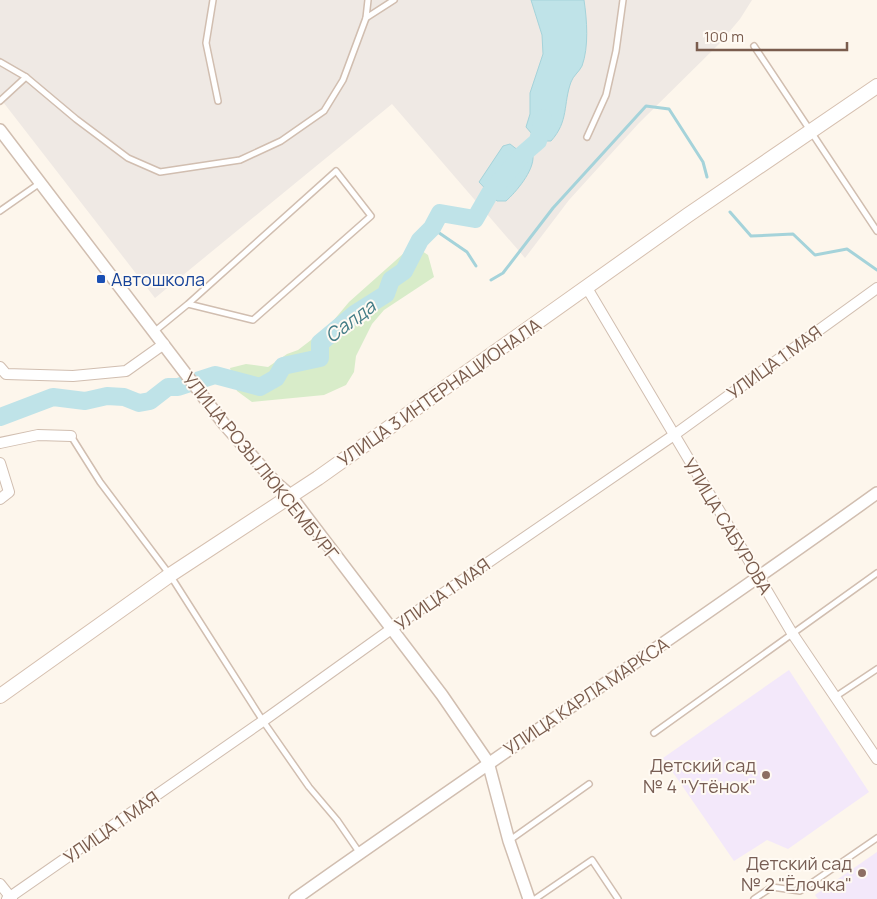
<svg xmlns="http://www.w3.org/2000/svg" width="877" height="899" font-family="Manrope,sans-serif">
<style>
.industrial{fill:#efe9e4}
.education{fill:#f3e8fa}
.green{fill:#d8ecc9}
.water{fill:#bfe3e8;stroke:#a5d3da}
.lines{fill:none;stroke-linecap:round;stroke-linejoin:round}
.stream{stroke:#a5d3da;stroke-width:3}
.river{stroke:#bfe3e8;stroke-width:18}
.service-casing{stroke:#d1beb0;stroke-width:8}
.minor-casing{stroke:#d1beb0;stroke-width:12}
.tertiary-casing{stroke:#d1beb0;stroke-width:14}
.secondary-casing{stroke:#d6c0b0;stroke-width:16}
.service{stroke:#fff;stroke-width:5}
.minor{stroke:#fff;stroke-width:10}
.tertiary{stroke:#fff;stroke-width:11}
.secondary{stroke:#fff;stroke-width:14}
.transit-dot{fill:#1a4fb4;stroke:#fffaf3;stroke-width:2}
.education-dot{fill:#8d6e63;stroke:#fffaf3;stroke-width:2}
.labels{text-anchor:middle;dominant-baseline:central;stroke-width:4;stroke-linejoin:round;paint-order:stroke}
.transit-label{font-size:18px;fill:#164399;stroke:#fffaf3;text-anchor:start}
.street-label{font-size:18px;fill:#7a5c4d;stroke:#fffaf3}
.education-label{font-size:18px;fill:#785e54;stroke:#fffaf3;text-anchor:end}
.water-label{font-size:19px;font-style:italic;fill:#437c86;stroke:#fffaf3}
</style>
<rect width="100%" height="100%" fill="#fdf6ec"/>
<polygon class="industrial" points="0,0 752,0 740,19 719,44 639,123 569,200 525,258 392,104 155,298 0,98"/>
<g class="education">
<polygon points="789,670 869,792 788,849 767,840 734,861 663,758"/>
<polygon points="877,852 877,899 818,899 815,895"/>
</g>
<polygon class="green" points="413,245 428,255 434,277 384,310 372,324 356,356 354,372 346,385 324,395 252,402 237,391 230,368 246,364 268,367 287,354 298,350 328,327 349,302"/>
<g class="water">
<path d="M531,0H584C587,20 589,47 582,66C579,72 573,76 571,82C563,104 569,121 551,141H538L526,127L530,114V93L543,54L542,35Z"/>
<path d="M510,144L523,154L533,156C534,171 516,192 506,201H497L479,182L503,146Z"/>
</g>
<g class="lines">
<g class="stream">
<polyline points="730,212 751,236 793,234 815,255 847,249 877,270"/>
<polyline points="432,228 467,252 476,266"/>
<polyline points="491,280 503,273 553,208 646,106 669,109 703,162 707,177"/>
</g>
<polyline class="river" points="0,417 53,397 85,401 107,396 124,397 139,403 150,401 168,387 178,387 215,375 260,387 276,378 283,366 320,358 320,343 356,313 386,294 391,280 404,271 420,240 432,228 440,213 475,219 490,193 523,154 538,141 543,118"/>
<g class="service-casing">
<g id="service">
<polyline points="213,0 206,43 218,101"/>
<polyline points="366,18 368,0"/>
<polyline points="754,46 877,231"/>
<polyline points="0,62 26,77 0,101"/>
<polyline points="26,77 76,119 128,158 160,172 240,160 281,141 324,111 343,80 366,18 394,0"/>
<polyline points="587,137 606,95 616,51 623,0"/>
<polyline points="0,211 40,183"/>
<polyline points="155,331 188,304 253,320 371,216 336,171 188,304"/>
<polyline points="71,436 100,482 170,575 263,721 309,787 337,820 359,852"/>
<polyline points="835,697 877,669"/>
<polyline points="654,733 877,573"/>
<polyline points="510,840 589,784"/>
<polyline points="535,899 592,860 618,899"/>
<polyline points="754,899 772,887 800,891 877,838"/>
</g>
</g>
<g class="minor-casing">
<g id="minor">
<polyline points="587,288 792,633 877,759"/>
<polyline points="0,367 6,374 73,376 126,371 164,344"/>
<polyline points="0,443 38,435 71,436"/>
<polyline points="0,463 9,492 0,499"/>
<polyline points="0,884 12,899"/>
<polyline points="7,899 263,721 397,625 674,435 877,288"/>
</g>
</g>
<g class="tertiary-casing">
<g id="tertiary">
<polyline points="0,130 224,424 275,482 290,495 442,695 488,762 509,841 529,899"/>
<path d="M295,899C488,762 685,631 877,493"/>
</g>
</g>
<g class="secondary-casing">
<polyline id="secondary" points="0,696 170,575 318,478 688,215 877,86"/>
</g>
<use href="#service" class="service"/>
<use href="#minor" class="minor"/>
<use href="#tertiary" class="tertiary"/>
<use href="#secondary" class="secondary"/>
</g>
<rect class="transit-dot" x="96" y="274" width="10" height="10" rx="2.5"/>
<g class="education-dot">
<circle cx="766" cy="775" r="5"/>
<circle cx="862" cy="873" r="5"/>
</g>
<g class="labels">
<g class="transit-label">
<text x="111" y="279">Автошкола</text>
</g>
<g class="street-label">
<text transform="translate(774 362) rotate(-36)">УЛИЦА 1 МАЯ</text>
<text transform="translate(439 392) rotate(-35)">УЛИЦА 3 ИНТЕРНАЦИОНАЛА</text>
<text transform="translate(261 466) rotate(51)">УЛИЦА РОЗЫ ЛЮКСЕМБУРГ</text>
<text transform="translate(728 526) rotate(59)">УЛИЦА САБУРОВА</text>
<text transform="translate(442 594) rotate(-35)">УЛИЦА 1 МАЯ</text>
<text transform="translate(586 696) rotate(-34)">УЛИЦА КАРЛА МАРКСА</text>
<text transform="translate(111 827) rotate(-35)">УЛИЦА 1 МАЯ</text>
</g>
<g class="education-label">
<text x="756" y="765">Детский сад<tspan x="756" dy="21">№ 4 "Утёнок"</tspan></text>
<text x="852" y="863">Детский сад<tspan x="852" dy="21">№ 2 "Ёлочка"</tspan></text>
</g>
<g class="water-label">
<text transform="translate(350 321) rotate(-37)">Салда</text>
</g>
</g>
<path d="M697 42v8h150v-8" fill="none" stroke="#7a5c4d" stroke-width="2.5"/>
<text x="704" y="42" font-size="15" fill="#7a5c4d" stroke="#fffaf3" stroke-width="4" paint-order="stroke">100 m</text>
</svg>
